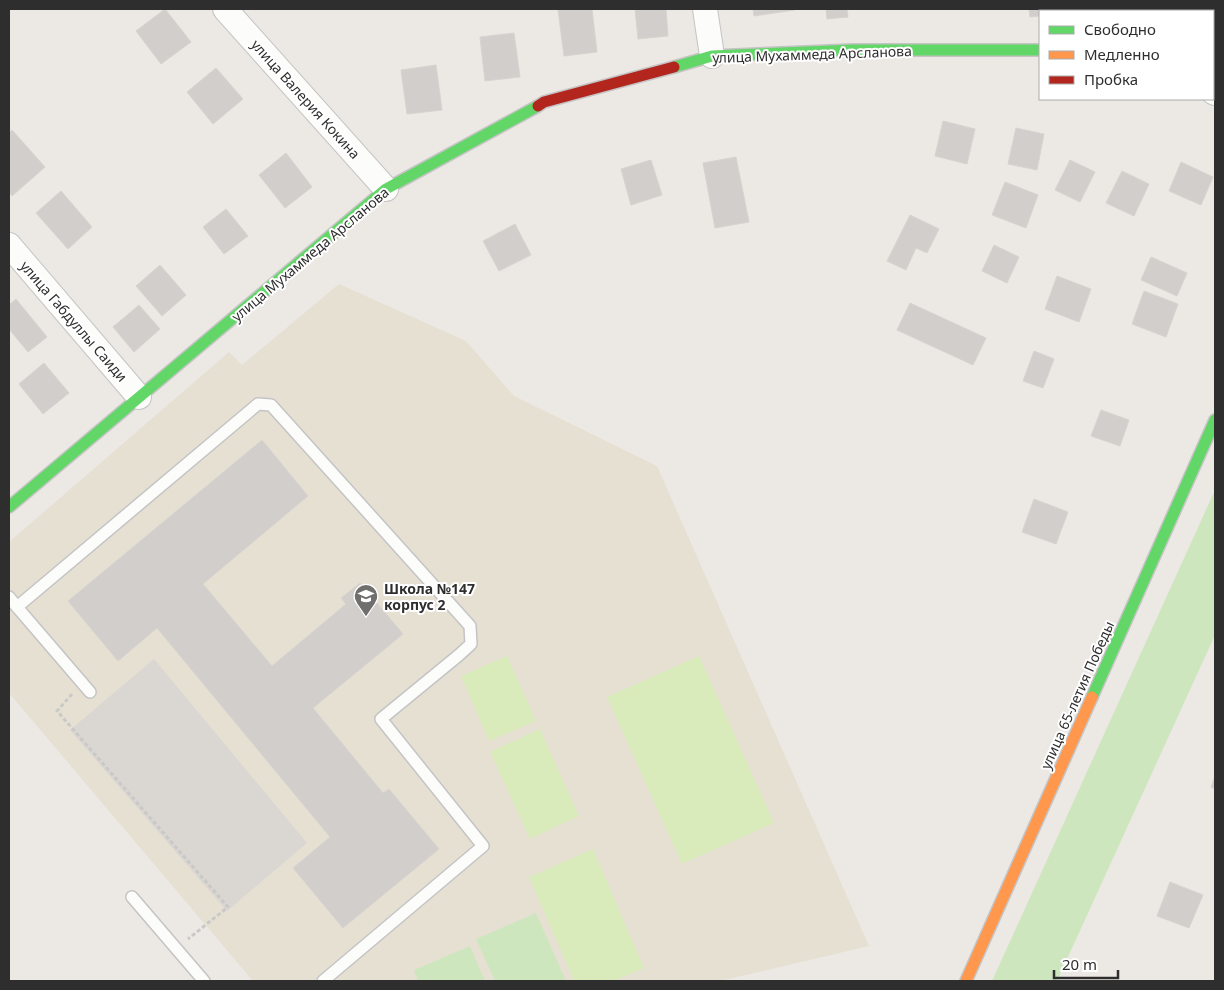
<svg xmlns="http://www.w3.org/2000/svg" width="1224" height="990" font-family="'Noto Sans',sans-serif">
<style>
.education{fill:#e6e0d3}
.green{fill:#cee6be}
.pitch{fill:#d9eabb}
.plaza{fill:#dad6d2}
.building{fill:#d1cecb;stroke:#d7d4d0}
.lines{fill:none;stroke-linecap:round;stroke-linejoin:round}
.lane-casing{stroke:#c5c4c5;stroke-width:14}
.street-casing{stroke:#c5c4c5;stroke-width:26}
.fast-casing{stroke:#c5c4c5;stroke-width:14}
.slow-casing{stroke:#c5c4c5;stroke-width:14}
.jam-casing{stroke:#c5c4c5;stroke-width:14}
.path{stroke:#c9c9c8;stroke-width:3;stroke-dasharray:4 2.5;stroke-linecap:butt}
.lane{stroke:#fcfcfb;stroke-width:11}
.street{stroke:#fcfcfb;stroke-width:24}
.fast{stroke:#63d668;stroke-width:11}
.slow{stroke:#ff974d;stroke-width:11}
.jam{stroke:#b3261e;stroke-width:11}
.labels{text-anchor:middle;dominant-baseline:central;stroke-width:4;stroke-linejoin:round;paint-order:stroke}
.street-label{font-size:14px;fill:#2e2e2e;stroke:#fff}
.poi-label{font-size:14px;font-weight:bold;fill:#2e2e2e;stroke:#fff;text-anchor:start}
</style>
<rect width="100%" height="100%" fill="#ece8e4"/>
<polygon class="education" points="339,284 466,341 514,396 657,466 869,946 720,981 253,981 9,693 9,542 229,352 242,365"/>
<g class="green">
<polygon points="1215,490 1215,635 1057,981 992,981"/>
<polygon points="536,913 566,981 495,981 476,939"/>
<polygon points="470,946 485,981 418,981 414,970"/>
</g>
<g class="pitch">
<polygon points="507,656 536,721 489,741 461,676"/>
<polygon points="699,656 774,823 682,864 607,697"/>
<polygon points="540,729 579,816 530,839 490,752"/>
<polygon points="593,849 644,968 614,981 574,981 529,877"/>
</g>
<polygon class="plaza" points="154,659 307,843 227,911 70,730"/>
<g class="building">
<polygon points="165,9 191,42 161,64 136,31"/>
<polygon points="573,9 592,9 597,52 564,56 558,10"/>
<polygon points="635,9 666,9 668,36 638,39"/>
<polygon points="753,9 795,9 795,10 754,16"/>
<polygon points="826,9 847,9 848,17 827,19"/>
<polygon points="1029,9 1059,9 1059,11 1040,11 1040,16 1030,17"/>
<rect x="1097" y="9" width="31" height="2"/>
<polygon points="1211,9 1215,9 1215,24 1213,24 1213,11 1210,11"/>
<polygon points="514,33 520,77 485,81 480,37"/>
<polygon points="1213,35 1215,36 1215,61 1213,61"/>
<polygon points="436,65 442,110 407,114 401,70"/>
<polygon points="216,68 243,99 213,124 187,92"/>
<polygon points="943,121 975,129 967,164 935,156"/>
<polygon points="1016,128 1044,134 1037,170 1008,164"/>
<polygon points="12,130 45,167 12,196 9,192 9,133"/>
<polygon points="286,153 312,187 285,208 259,175"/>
<polygon points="736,157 749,222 715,228 703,163"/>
<polygon points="651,160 662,195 631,205 621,169"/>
<polygon points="1070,160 1095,172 1080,202 1055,190"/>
<polygon points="1181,162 1213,177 1201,205 1169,191"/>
<polygon points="1122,171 1149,184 1134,216 1106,203"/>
<polygon points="1005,182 1038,195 1026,228 992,215"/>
<polygon points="61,191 92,227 68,249 36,213"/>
<polygon points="226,209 248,236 224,254 203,227"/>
<polygon points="910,215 939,229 927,253 916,248 906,270 887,261"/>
<polygon points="515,224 531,255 499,271 483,241"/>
<polygon points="994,245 1019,257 1007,283 982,271"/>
<polygon points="1151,257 1187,273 1177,296 1141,280"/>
<polygon points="160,265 186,295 162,316 136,286"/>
<polygon points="1057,276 1091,289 1079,322 1045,309"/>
<polygon points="1144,291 1178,304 1166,337 1132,324"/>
<polygon points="16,299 47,337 28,352 9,329 9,305"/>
<polygon points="910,303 986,338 973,365 897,330"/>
<polygon points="139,305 160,329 134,352 113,327"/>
<polygon points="1034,351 1054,359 1043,388 1023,381"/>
<polygon points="44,363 69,393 43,414 19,384"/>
<polygon points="1101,410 1129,420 1120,446 1091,436"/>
<polygon points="262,440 308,496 203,584 272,666 346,604 341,598 360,583 403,634 313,708 383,793 389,789 439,849 343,928 293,868 330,837 157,628 118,661 68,601"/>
<polygon points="1034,499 1068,512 1056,544 1022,532"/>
<polygon points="1215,776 1215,789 1211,787"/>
<polygon points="1170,882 1203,895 1189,928 1157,916"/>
</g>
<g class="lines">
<g class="lane-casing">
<g id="lane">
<polyline points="9,597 17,607 258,404 271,405 470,626 471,644 459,655 381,719 483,846 323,981"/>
<polyline points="17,607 90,692"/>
<polyline points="132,897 204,981"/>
</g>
</g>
<g class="street-casing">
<g id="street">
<polyline points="225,9 386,189"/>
<polyline points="705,9 712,56"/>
<polyline points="1213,92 1215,93"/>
<polyline points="9,245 139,397"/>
</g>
</g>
<g class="fast-casing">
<g id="fast">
<polyline points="674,67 712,56 853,50 1040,50"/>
<polyline points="9,507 386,189 538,106"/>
<polyline points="1092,697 1215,420"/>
</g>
</g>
<g class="slow-casing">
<polyline id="slow" points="966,981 1092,697"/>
</g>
<g class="jam-casing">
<polyline id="jam" points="538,106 544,102 674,67"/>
</g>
<polyline class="path" points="72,694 57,711 228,907 188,939"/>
<use href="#lane" class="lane"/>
<use href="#street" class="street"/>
<use href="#fast" class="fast"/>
<use href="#slow" class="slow"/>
<use href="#jam" class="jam"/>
</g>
<defs>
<g id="school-pin" transform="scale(1.25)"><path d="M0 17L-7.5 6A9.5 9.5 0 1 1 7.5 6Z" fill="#706f6e" stroke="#fff"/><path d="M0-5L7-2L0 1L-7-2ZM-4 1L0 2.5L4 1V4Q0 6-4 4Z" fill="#fff"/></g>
</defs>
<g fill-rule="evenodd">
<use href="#school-pin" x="366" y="596"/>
</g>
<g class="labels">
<g class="street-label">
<text transform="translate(812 54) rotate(-2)">улица Мухаммеда Арсланова</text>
<text transform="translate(306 99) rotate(48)">улица Валерия Кокина</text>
<text transform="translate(310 254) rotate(-40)">улица Мухаммеда Арсланова</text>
<text transform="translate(74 321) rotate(49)">улица Габдуллы Саиди</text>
<text transform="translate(1077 695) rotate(-66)">улица 65-летия Победы</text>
</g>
<g class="poi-label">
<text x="384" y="588">Школа №147<tspan x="384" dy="16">корпус 2</tspan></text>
</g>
</g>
<rect width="1224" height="990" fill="none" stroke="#2e2e2e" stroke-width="20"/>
<rect x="1039" y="10" width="175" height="90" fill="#ffffff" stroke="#ababab"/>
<rect x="1049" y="26" width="25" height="8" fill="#63d668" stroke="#ababab"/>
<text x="1084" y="35" font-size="15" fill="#2e2e2e">Свободно</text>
<rect x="1049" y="51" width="25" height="8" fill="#ff974d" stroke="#ababab"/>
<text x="1084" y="60" font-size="15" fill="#2e2e2e">Медленно</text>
<rect x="1049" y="76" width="25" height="8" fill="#b3261e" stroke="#ababab"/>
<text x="1084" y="85" font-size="15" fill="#2e2e2e">Пробка</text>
<path d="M1054 970v8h64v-8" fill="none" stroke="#2e2e2e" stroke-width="2.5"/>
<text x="1062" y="970" font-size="15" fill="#2e2e2e" stroke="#ffffff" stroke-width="4" paint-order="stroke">20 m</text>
</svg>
